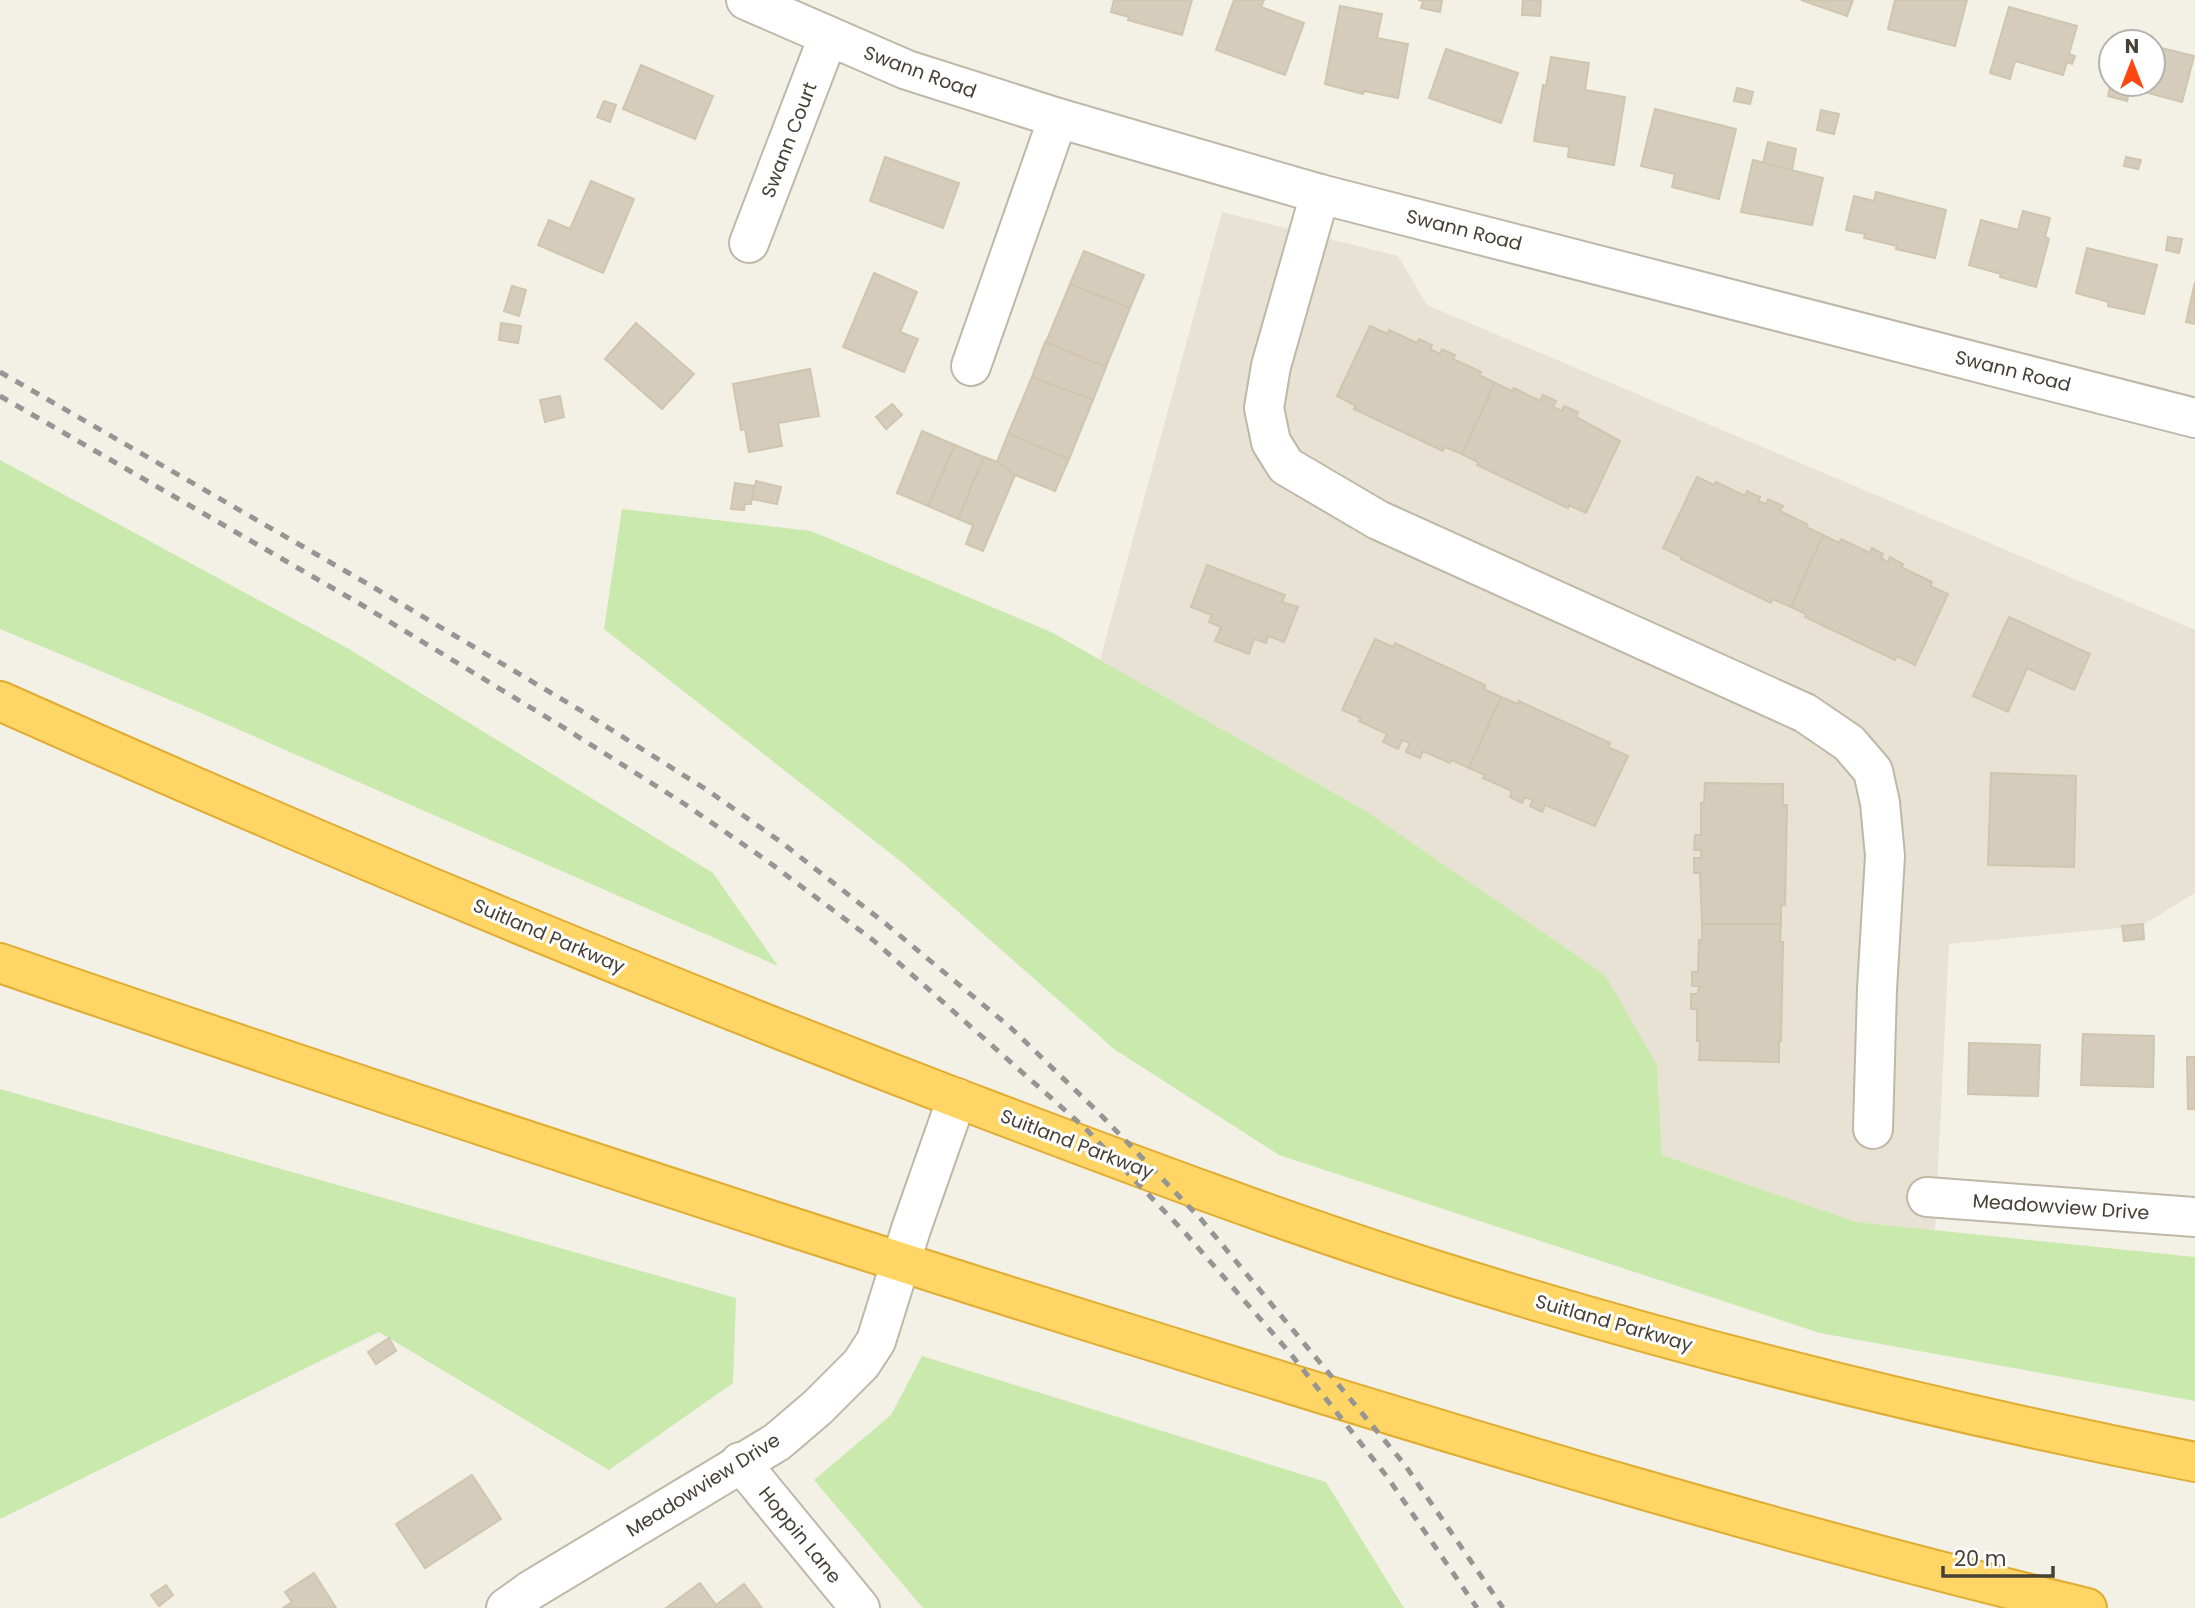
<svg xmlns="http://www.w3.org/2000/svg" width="2195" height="1608" font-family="Poppins,sans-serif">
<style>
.residential{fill:#e7e2d3}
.green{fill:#cae9ad}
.building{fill:#d5ccbb;stroke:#d0c5ae;stroke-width:2}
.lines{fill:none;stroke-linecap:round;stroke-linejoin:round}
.minor-casing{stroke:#bfb8a8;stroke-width:42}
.highway-casing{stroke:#e0ac32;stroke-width:42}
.minor{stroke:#fff;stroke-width:38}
.highway{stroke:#ffd665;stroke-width:38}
.rail{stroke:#959595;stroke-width:5;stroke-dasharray:9 9;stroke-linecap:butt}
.labels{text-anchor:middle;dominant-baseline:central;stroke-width:6;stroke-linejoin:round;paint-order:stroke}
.street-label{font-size:19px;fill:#464035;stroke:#fff}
</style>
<rect width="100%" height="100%" fill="#f3f0e6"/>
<polygon class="residential" points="1222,212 1398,256 1427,305 2195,630 2195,893 2141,926 1949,944 1935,1230 1856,1222 1662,1155 1657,1065 1364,810 1100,660"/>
<g class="green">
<polygon points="0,460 349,649 713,873 778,966 201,713 0,629"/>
<polygon points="622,509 811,531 1051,632 1364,810 1605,975 1657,1065 1662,1155 1856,1222 2195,1257 2195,1401 1820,1333 1279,1155 1114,1049 904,864 604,629"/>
<polygon points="0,1089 736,1298 733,1383 609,1470 379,1332 0,1519"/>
<polygon points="922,1356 1326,1482 1404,1608 923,1608 814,1480 891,1415"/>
</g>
<g class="building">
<polygon points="1114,0 1192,0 1182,35 1128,20 1129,17 1111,12"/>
<polygon points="1234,0 1264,0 1261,7 1304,23 1285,75 1216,50"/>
<polygon points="1418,0 1442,0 1440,12 1421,8 1423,1"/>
<polygon points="1523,0 1541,0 1540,16 1522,15"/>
<polygon points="1801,0 1853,0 1847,16"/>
<polygon points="1895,0 1967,0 1955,46 1888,29"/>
<polygon points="1340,6 1382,14 1377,38 1408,44 1398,98 1364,91 1363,94 1325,84"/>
<polygon points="2009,7 2077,26 2069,54 2075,56 2072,64 2067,62 2063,75 2015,61 2010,79 1990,73"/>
<polygon points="2153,46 2194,56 2182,102 2130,88 2127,101 2108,96 2111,82 2153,84"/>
<polygon points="1446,49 1518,73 1501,123 1429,98"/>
<polygon points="1551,57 1589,63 1585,90 1625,97 1614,165 1568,157 1569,147 1534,141 1543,85 1546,86"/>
<polygon points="641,65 713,96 695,139 623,109"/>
<polygon points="1737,88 1753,92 1750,104 1734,101"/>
<polygon points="604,101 616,105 610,122 597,117"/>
<polygon points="1655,109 1736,129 1719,199 1672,187 1675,174 1641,166"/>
<polygon points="1821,110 1839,114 1834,134 1817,130"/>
<polygon points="1768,142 1796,149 1792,170 1763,163"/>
<polygon points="885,157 959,183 943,228 870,201"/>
<polygon points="2126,157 2141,160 2138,169 2124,166"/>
<polygon points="1753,160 1823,178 1812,225 1741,212"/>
<polygon points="591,181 634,199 603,273 538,245 549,220 570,229"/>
<polygon points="1876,192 1946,210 1935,258 1896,249 1897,246 1864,238 1865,234 1846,230 1854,196 1874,201"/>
<polygon points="2023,211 2050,218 2045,237 2049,239 2036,287 2000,277 2001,274 1969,265 1981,220 2018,230"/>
<polygon points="2168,237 2182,239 2179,253 2166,250"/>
<polygon points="2087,248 2157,265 2144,314 2108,306 2109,302 2076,293"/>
<polygon points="1084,251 1144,275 1130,308 1070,284"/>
<polygon points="874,273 917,292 900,332 918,339 904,372 843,347"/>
<polygon points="2195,282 2195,324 2186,322"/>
<polygon points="1070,284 1130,308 1106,367 1046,342"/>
<polygon points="512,286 526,290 519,316 504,311"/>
<polygon points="501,323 521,326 518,343 499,340"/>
<polygon points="636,323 694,374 662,409 605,359"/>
<polygon points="1370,326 1388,334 1389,330 1417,343 1419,339 1432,345 1430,349 1440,354 1442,349 1455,355 1453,359 1481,372 1479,375 1495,383 1462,454 1445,447 1443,451 1354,409 1356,406 1337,396"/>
<polygon points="1045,342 1106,367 1093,400 1032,377"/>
<polygon points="810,369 819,416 778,423 782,446 749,452 745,429 741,430 733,384"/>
<polygon points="1032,377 1093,400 1069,459 1008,434"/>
<polygon points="1495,383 1512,391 1514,388 1540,401 1543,395 1556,401 1553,407 1562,411 1564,406 1578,412 1576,417 1620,441 1586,513 1569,505 1568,508 1477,465 1478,462 1462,454"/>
<polygon points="560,396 564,417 545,422 540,400"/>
<polygon points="892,404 902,415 886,429 876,417"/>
<polygon points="922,431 955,445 928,506 897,493"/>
<polygon points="1008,434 1069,459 1055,491 1015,475 997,462"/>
<polygon points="955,445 984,457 958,519 928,506"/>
<polygon points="984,457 997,462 1015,475 983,551 966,544 973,525 958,519"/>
<polygon points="1697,477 1714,485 1716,482 1745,496 1747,491 1760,497 1758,501 1766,504 1768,499 1783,506 1780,511 1807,524 1806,527 1823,535 1791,607 1773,599 1771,603 1681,559 1682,557 1663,548"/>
<polygon points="756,481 781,487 777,504 752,499"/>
<polygon points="735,483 754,486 751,504 745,504 744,510 731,509"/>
<polygon points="1823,535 1839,543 1841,539 1870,553 1872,548 1883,554 1881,558 1888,562 1890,557 1903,564 1901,567 1932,582 1930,586 1948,594 1915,665 1897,656 1895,660 1805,617 1806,614 1791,607"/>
<polygon points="1207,565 1285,595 1282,602 1298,607 1284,642 1268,636 1266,643 1254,639 1249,654 1215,641 1221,627 1209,622 1212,615 1191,607"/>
<polygon points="2009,617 2090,654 2074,690 2027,668 2008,712 1973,696"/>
<polygon points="1375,639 1393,647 1395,643 1485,685 1484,689 1501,697 1469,768 1452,760 1450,763 1423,751 1420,758 1406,752 1410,743 1402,740 1398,749 1383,742 1387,734 1359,721 1361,718 1342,710"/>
<polygon points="1501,697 1518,704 1519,701 1610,743 1608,747 1628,756 1595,826 1545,805 1542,812 1530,806 1533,800 1525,797 1522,803 1510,797 1512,791 1483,778 1485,775 1469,768"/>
<polygon points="1991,773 2076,776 2074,867 1988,865"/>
<polygon points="1705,783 1783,784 1783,805 1787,805 1785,905 1781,905 1781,924 1702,924 1700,873 1694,873 1694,858 1701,858 1701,850 1694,850 1695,835 1701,835 1701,803 1704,803"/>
<polygon points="1702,924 1781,924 1780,942 1783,942 1781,1041 1779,1041 1779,1062 1699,1060 1700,1041 1697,1041 1697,1009 1691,1009 1691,994 1698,994 1699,986 1692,986 1692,972 1698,972 1699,940 1702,940"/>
<polygon points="2143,924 2144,939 2124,941 2122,926"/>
<polygon points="2083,1034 2154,1036 2153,1087 2081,1085"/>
<polygon points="1969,1043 2040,1045 2038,1096 1968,1094"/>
<polygon points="2187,1057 2195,1057 2195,1109 2188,1109"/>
<polygon points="389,1338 396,1351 376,1364 368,1352"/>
<polygon points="472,1475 501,1519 425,1568 396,1524"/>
<polygon points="314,1573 336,1608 283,1608 292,1602 285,1592"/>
<polygon points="700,1583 716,1605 744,1584 762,1608 666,1608"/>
<polygon points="166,1585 173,1595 159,1606 151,1595"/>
</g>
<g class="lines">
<g class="minor-casing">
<g id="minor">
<polyline points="746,0 907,70 1058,118 1320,194 2195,418"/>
<polyline points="1320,194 1271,366 1264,408 1271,442 1286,466 1378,520 1805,713 1849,743 1873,771 1880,803 1885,856 1877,989 1873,1129"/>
<polyline points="749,243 828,37"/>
<polyline points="971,366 1058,118"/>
<polyline points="1927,1197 2195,1217"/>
<polyline points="740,1462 860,1608"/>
<polyline points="506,1608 531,1590 777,1442 818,1407 861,1364 876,1341 911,1229 957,1098"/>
</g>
</g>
<g class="highway-casing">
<g id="highway">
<path d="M0,701C314,841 630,973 951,1096C1112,1157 1271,1218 1435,1270C1685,1349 1938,1411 2195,1462"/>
<path d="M0,963C388,1096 777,1225 1168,1346C1472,1441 1777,1533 2087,1608"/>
</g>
</g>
<use href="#minor" class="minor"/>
<use href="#highway" class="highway"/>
<g class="rail">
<polyline points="0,372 373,587 580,710 707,790 781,842 886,924 1010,1027 1099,1113 1200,1218 1405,1465 1503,1608"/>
<polyline points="0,396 362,605 566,729 683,803 766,860 873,940 1085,1128 1187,1235 1290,1353 1388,1478 1477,1608"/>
</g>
</g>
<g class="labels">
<g class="street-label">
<text transform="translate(920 72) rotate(20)">Swann Road</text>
<text transform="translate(789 140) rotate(-69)">Swann Court</text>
<text transform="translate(1464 230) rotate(14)">Swann Road</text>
<text transform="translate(2013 371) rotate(14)">Swann Road</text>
<text transform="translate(549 936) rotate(23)">Suitland Parkway</text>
<text transform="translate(1077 1144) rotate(21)">Suitland Parkway</text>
<text transform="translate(2061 1207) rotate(4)">Meadowview Drive</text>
<text transform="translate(1614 1323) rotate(16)">Suitland Parkway</text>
<text transform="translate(703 1485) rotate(-32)">Meadowview Drive</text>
<text transform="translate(800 1535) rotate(51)">Hoppin Lane</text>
</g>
</g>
<g transform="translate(2132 63)"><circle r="33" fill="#ffffff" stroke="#b5b3ae" stroke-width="2"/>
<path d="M0-5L12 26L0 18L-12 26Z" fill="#fe4611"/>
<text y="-10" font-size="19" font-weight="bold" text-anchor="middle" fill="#464035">N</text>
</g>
<path d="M1943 1566v10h110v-10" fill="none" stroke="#464035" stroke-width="3.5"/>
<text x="1954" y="1566" font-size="21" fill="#464035" stroke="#ffffff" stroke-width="5" paint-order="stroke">20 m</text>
</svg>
